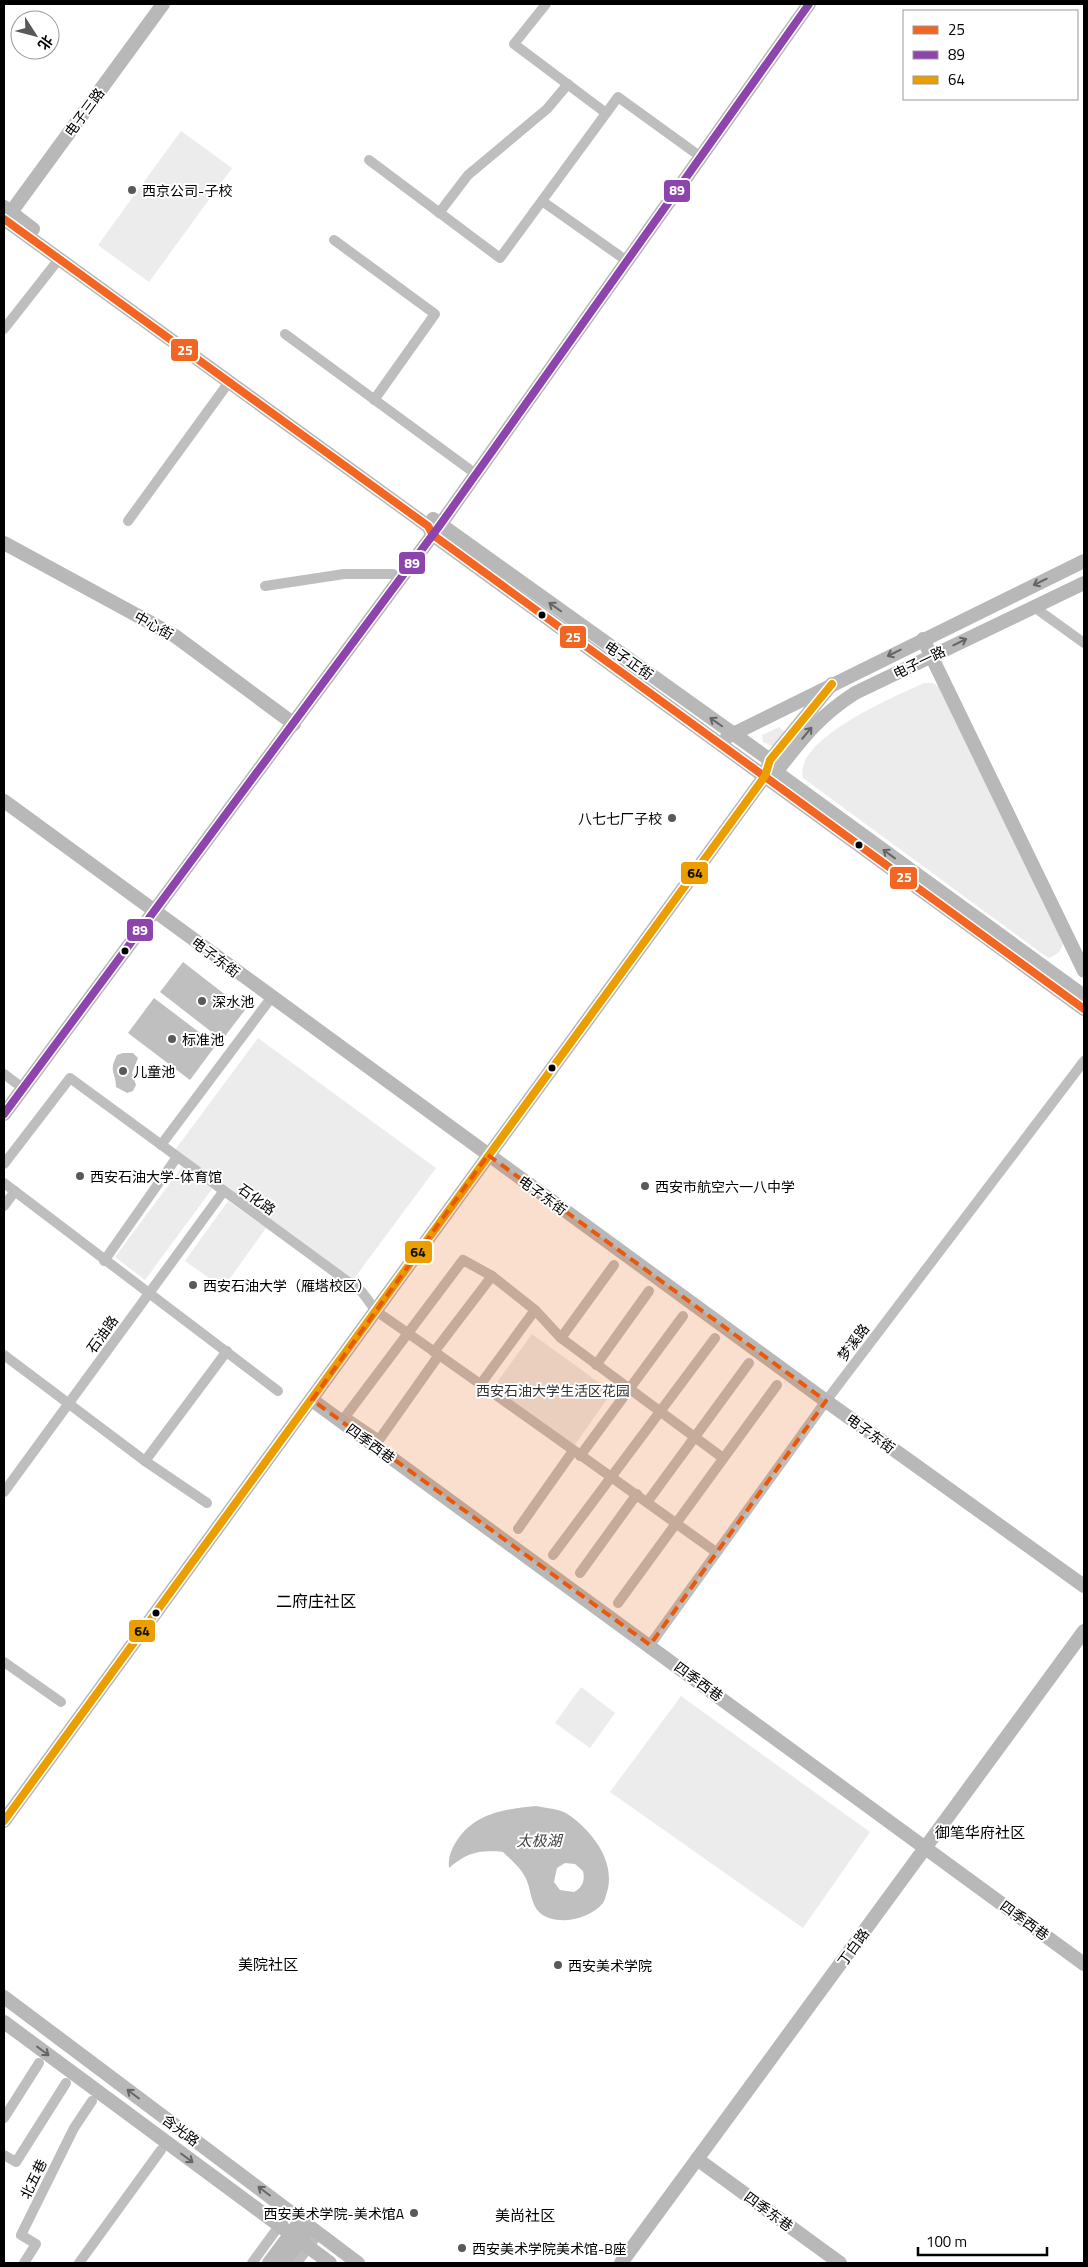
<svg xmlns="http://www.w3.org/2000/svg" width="1088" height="2267" font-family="'Titillium Web','Noto Sans SC',sans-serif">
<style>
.green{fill:#ececec}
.water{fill:#bfbfbf;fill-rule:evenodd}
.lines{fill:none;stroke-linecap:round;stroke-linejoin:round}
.street{stroke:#bebebe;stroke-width:10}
.secondary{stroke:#b8b8b8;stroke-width:14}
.bus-1-casing{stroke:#fff;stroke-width:11}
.bus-2-casing{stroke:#fff;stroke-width:11}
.bus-3-casing{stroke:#fff;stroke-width:11}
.bus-1{stroke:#f26522;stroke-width:8}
.bus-2{stroke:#8e44ad;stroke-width:8}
.bus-3{stroke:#eb9e00;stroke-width:8}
.oneway{stroke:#656565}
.marked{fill:#e8590c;fill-opacity:0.2;stroke:#e8590c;stroke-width:4;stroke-dasharray:10 6;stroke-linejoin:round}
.poi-dot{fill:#595959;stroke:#fff;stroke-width:2}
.bus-dot{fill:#000;stroke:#fff;stroke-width:2}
.labels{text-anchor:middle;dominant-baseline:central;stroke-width:4;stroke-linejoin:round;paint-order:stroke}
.street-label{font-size:14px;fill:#000;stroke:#fff}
.poi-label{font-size:14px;fill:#000;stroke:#fff;text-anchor:start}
.park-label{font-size:14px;fill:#333;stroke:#fff}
.neighbourhood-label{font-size:15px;fill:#000;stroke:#fff}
.water-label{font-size:15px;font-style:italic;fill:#444;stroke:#fff}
.quarter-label{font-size:16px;fill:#000;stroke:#fff}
.line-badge{stroke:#fff;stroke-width:2}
.badge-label{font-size:14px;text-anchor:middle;font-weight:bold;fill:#fff}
.pale-badge-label{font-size:14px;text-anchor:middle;font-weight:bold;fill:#111}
</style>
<rect width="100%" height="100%" fill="#fff"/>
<g class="green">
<polygon points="181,131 232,168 149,282 98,245"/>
<path d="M924,683H933L942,689L1063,940C1063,950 1057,955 1049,958L1044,955L803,778C793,739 896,696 924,683Z"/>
<polygon points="779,727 785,732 773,746 763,742 762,735"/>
<polygon points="258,1038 436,1168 353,1280 175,1150"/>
<polygon points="182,1167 212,1189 145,1280 115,1257"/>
<polygon points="228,1201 266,1228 223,1288 185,1261"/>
<polygon points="532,1334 612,1392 574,1446 493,1388"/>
<polygon points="581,1687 615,1713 590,1748 555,1723"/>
<polygon points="681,1696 870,1832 803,1928 610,1792"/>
</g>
<g class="water">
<polygon points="183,962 245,1010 222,1040 160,992"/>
<polygon points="154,998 216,1045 190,1080 128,1033"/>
<path d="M123,1053H133L138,1058L132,1073L136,1085L133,1091L127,1093L116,1087C116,1071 108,1073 117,1055Z"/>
<path d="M536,1806C546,1808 561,1809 569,1815C593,1832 616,1862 607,1892C606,1895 605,1900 603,1903C590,1919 557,1927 540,1913C531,1905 531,1891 527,1881C522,1869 512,1861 503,1852C479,1850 468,1852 449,1868C448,1858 451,1850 456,1842C474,1813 505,1809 536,1806ZM565,1863L575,1864L583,1871C585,1880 583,1887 574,1892L560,1890L554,1882L557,1868Z"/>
</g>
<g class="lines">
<g class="street">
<polyline points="546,4 514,44 606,113"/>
<polyline points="369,160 500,258 618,97 694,152"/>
<polyline points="542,201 620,256"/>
<polyline points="439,213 468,175 547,109 568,84"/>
<polyline points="334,240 435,314 374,400"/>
<polyline points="4,329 59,259"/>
<polyline points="285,334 469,469"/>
<polyline points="128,521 229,382"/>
<polyline points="265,586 344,574 393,574"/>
<polyline points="1034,607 1084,643"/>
<polyline points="4,1074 16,1083"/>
<polyline points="161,1145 271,998"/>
<path d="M4,1164L70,1078L362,1292L376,1311C490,1390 603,1471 716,1552"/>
<polyline points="4,1183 278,1391"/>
<polyline points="4,1206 15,1191"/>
<polyline points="104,1261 177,1157"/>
<polyline points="535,1310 561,1338 723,1458"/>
<polyline points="561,1338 614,1265"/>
<polyline points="434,1352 492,1276"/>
<polyline points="4,1355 145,1461 207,1503"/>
<polyline points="439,1355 379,1440 345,1417 463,1260 492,1276 535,1310 480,1385"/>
<polyline points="596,1365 649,1291"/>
<polyline points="580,1456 683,1316"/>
<polyline points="145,1461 227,1351"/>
<polyline points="4,1492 223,1192"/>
<polyline points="648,1501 749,1363"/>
<polyline points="518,1529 573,1451"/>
<polyline points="553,1555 715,1338"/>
<polyline points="580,1573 637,1494"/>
<polyline points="618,1603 777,1385"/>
<polyline points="650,1645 826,1401 1084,1061"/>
<polyline points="4,1662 61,1702"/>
<polyline points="4,2118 39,2063"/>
<polyline points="4,2155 16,2162 66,2083"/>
<polyline points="24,2263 36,2244 21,2235 74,2128 92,2101"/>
<polyline points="79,2263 161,2150"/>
<polyline points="252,2263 290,2211"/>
<polyline points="297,2263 318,2234"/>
</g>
<g class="secondary">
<polyline points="4,207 33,229"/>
<polyline points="4,219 428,526 433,535 1084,1009"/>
<polyline points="6,219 163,4"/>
<polyline points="433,519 770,760 776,772 1084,996"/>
<polyline points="4,543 175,636 294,724"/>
<polyline points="923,639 1084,971"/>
<polyline points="727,737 1084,561"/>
<path d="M776,772C803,738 818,717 855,693L1084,583"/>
<polyline points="4,801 826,1401 1084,1586"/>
<polyline points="4,1114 440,525 809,4"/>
<polyline points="312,1400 1084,1964"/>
<polyline points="4,1821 765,776 770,760 832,684"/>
<polyline points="4,1997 358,2263"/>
<polyline points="4,2022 330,2263"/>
<polyline points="697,2159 840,2263"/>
<polyline points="269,2263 296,2227"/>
<polyline points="283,2263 305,2234"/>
<polyline points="621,2263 1084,1631"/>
</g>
<g class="bus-1-casing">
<polyline id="bus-1" points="4,219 428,526 433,535 1084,1009"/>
</g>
<g class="bus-2-casing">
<polyline id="bus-2" points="4,1114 440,525 809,4"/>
</g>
<g class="bus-3-casing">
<polyline id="bus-3" points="4,1821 765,776 770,760 832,684"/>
</g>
<use href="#bus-1" class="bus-1"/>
<use href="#bus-2" class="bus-2"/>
<use href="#bus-3" class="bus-3"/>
</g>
<defs><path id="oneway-shaft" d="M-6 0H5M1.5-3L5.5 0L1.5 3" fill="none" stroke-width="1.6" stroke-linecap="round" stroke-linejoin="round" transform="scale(1.25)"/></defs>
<g class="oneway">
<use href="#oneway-shaft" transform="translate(1040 582) rotate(154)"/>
<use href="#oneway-shaft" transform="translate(555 607) rotate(-145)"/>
<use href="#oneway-shaft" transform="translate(960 642) rotate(-26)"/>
<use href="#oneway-shaft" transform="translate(894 653) rotate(154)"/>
<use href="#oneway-shaft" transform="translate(716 722) rotate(-145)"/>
<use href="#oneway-shaft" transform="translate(807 733) rotate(-50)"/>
<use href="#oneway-shaft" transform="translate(889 854) rotate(-144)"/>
<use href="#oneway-shaft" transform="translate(43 2051) rotate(37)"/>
<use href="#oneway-shaft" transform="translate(133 2094) rotate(-143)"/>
<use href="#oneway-shaft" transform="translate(187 2158) rotate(37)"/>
<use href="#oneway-shaft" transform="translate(264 2191) rotate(-143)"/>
</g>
<path class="marked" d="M488,1155L826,1401L650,1645L312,1400Z"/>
<g class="poi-dot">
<circle cx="132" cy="190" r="5"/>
<circle cx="672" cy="818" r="5"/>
<circle cx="202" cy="1001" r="5"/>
<circle cx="172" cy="1039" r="5"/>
<circle cx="123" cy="1071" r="5"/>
<circle cx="80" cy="1176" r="5"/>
<circle cx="645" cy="1186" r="5"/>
<circle cx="193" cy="1285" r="5"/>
<circle cx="558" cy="1965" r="5"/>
<circle cx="414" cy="2213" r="5"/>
<circle cx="462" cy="2248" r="5"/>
</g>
<g class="bus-dot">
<circle cx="542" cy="615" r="4.5"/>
<circle cx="859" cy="845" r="4.5"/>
<circle cx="125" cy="951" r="4.5"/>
<circle cx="552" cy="1068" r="4.5"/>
<circle cx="156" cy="1613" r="4.5"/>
</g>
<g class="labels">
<g class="street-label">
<text transform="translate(84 112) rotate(-54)">电子三路</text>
<text transform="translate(154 625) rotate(29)">中心街</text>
<text transform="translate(629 660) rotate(35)">电子正街</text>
<text transform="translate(919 662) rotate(-26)">电子一路</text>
<text transform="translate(216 957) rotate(37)">电子东街</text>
<text transform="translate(543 1195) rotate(36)">电子东街</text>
<text transform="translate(257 1199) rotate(36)">石化路</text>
<text transform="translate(102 1334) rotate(-54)">石油路</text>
<text transform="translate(853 1342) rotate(-53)">梦溪路</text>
<text transform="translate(871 1433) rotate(36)">电子东街</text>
<text transform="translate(371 1443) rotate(36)">四季西巷</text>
<text transform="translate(699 1681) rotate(36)">四季西巷</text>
<text transform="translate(1025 1920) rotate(36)">四季西巷</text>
<text transform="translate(853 1947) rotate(-54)">丁白路</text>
<text transform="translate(181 2130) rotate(37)">含光路</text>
<text transform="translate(33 2179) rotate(-64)">北五巷</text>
<text transform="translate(769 2211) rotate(36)">四季东巷</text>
</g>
<g class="poi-label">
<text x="142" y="190">西京公司-子校</text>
<text x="662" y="818" text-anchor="end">八七七厂子校</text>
<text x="212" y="1001">深水池</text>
<text x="182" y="1039">标准池</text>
<text x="133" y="1071">儿童池</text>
<text x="90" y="1176">西安石油大学-体育馆</text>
<text x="655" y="1186">西安市航空六一八中学</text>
<text x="203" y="1285">西安石油大学（雁塔校区）</text>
<text x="568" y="1965">西安美术学院</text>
<text x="404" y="2213" text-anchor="end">西安美术学院-美术馆A</text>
<text x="472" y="2248">西安美术学院美术馆-B座</text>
</g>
<g class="park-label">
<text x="553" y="1390">西安石油大学生活区花园</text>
</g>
<g class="neighbourhood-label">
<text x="980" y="1832">御笔华府社区</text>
<text x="268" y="1964">美院社区</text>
<text x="525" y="2215">美尚社区</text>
</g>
<g class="water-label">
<text x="539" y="1840">太极湖</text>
</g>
<g class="quarter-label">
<text x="316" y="1601">二府庄社区</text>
</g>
</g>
<g class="line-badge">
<rect x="663" y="179" width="28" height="24" rx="5" fill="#8e44ad"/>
<rect x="170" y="338" width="29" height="24" rx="5" fill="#f26522"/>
<rect x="398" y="551" width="28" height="24" rx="5" fill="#8e44ad"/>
<rect x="559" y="625" width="28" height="24" rx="5" fill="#f26522"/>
<rect x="680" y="861" width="29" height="24" rx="5" fill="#eb9e00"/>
<rect x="889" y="866" width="29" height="24" rx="5" fill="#f26522"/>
<rect x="126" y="918" width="28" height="24" rx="5" fill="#8e44ad"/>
<rect x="404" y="1240" width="29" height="24" rx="5" fill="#eb9e00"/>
<rect x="128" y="1619" width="28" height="24" rx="5" fill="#eb9e00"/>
</g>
<g class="badge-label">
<text x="677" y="195">89</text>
<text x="185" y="355">25</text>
<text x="412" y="568">89</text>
<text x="573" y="642">25</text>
<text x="904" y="882">25</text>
<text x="140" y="935">89</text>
</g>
<g class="pale-badge-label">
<text x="695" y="878">64</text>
<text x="418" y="1257">64</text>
<text x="142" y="1636">64</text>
</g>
<rect width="1088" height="2267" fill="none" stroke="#000000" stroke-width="10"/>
<rect x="903" y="10" width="175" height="90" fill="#ffffff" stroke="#999999"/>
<rect x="913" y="26" width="25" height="8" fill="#f26522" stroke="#999999"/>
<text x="948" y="35" font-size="15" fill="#000000">25</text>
<rect x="913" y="51" width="25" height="8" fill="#8e44ad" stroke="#999999"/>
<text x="948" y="60" font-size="15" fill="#000000">89</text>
<rect x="913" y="76" width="25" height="8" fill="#eb9e00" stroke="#999999"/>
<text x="948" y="85" font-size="15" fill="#000000">64</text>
<g transform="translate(35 35) rotate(126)"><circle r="24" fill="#ffffff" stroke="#999999"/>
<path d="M0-4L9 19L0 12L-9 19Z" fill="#595959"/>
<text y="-8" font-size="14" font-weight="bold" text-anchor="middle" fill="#000000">北</text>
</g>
<path d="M918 2247v8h129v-8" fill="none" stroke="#000000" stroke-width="2.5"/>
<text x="926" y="2247" font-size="15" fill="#000000" stroke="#ffffff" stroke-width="4" paint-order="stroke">100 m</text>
</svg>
